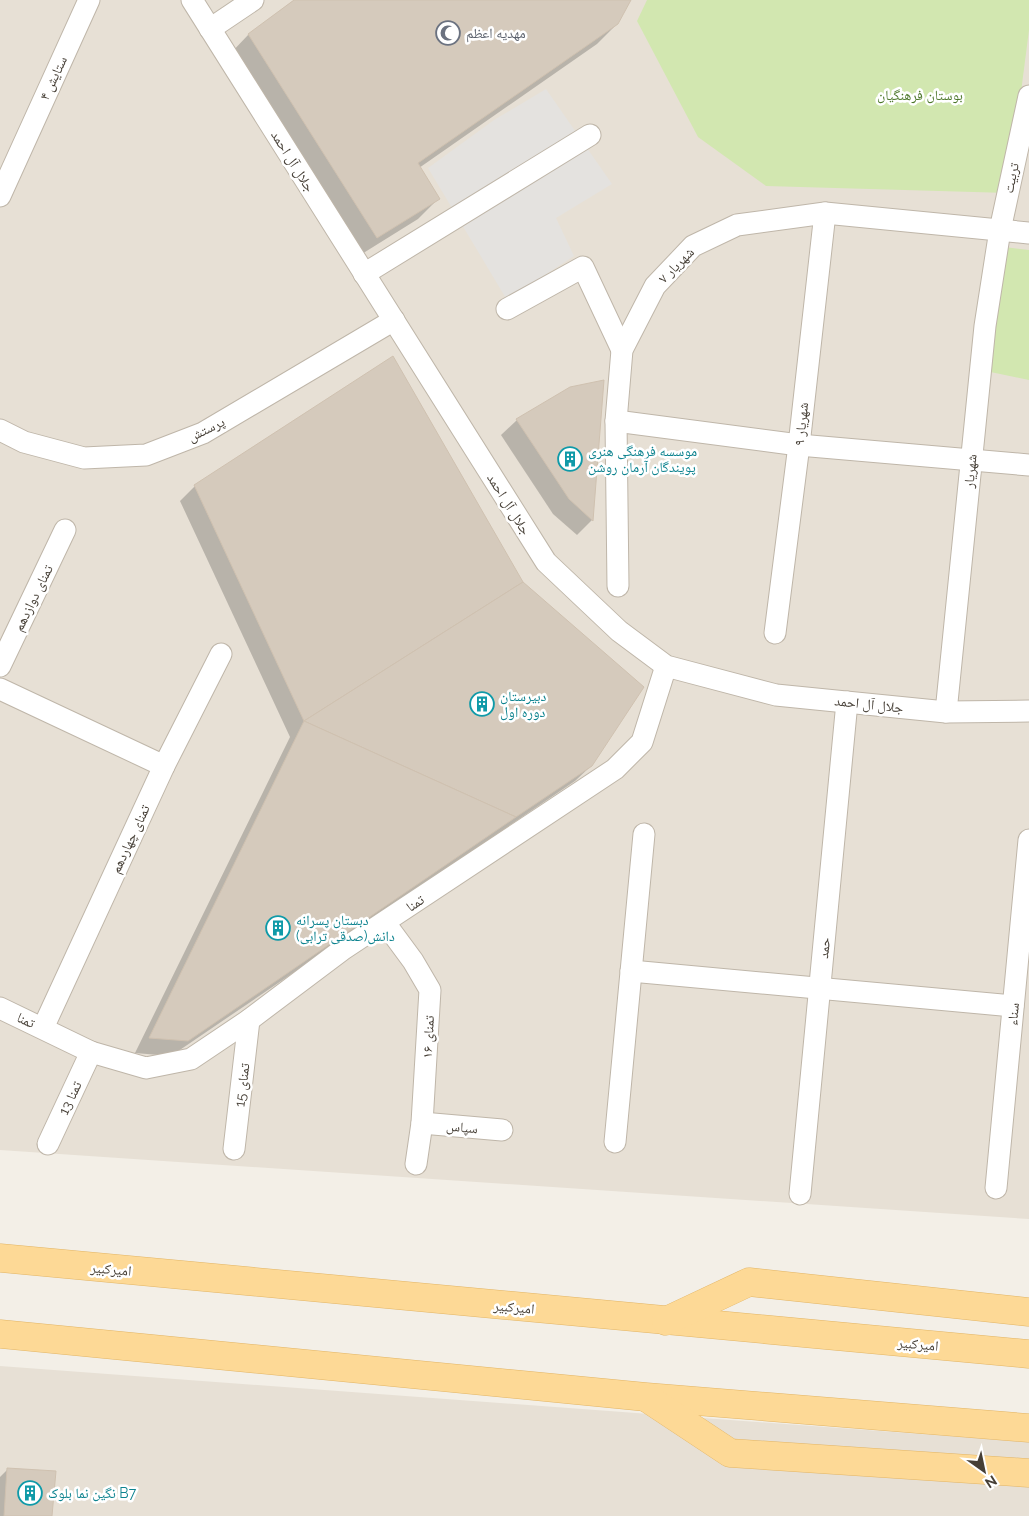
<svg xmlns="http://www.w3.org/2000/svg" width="1029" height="1516" font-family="Raleway,'Noto Naskh Arabic',sans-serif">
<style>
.residential{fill:#e7e0d5}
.green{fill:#d2e7b0}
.parking{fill:#e4e2df}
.shadow{fill:#0003}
.building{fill:#d5cabc;stroke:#cfc1b0}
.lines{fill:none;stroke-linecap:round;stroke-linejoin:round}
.minor-casing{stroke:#bfb6a9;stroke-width:23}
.primary-casing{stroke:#e2b566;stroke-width:29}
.minor{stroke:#fff;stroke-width:21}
.primary{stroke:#fdd996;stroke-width:28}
.labels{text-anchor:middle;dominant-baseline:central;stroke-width:5;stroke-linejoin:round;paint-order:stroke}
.worship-label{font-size:14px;fill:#5b616d;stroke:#fff;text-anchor:start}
.street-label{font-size:14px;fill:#463f36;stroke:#fff}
.park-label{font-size:14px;fill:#4c772a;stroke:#fff}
.culture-label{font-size:14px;fill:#0d838f;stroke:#fff;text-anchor:start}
</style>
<rect width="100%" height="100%" fill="#f3efe7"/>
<g class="residential">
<polygon points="0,0 1029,0 1029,1219 0,1150"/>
<polygon points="0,1366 1029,1442 1029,1516 0,1516"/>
</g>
<g class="green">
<polygon points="647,0 1029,0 1029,30 1008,193 766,186 698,137 637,21"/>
<polygon points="997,246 1029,250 1029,380 981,370"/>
</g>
<polygon class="parking" points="546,89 612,184 556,218 574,256 507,300 428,168 494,120"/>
<g class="shadow">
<polygon points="294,0 629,0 617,24 597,44 419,168 438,199 418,219 357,257 229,55 248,35"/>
<polygon points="603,382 592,520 577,535 553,514 501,435 517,420"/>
<polygon points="195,486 522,583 591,766 575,781 171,1056 135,1053 290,737 180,501"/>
<polygon points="8,1469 51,1516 0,1516 0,1477"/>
</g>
<g class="building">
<polygon points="294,0 631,0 618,24 418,163 440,199 377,238 248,34"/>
<polygon points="393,356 523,582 304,721 194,485"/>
<polygon points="604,380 593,521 569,499 516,419 570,387"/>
<polygon points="523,582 644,687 592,766 516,817 304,721"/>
<polygon points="304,721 516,817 188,1041 149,1038"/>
<polygon points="7,1468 56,1471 52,1516 4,1516"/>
</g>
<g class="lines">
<g class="minor-casing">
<g id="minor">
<polyline points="192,0 546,562 619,631 666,666 776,695 946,712 1029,711"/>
<polyline points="210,29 253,0"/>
<polyline points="0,196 89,0"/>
<polyline points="364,274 590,135"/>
<polyline points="507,309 583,267 622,350"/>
<polyline points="616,421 799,445 1029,465"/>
<polyline points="0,430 24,442 84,458 146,455 203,433 394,320"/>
<polyline points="618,586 616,421 622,350 655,286 693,246 737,225 825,213 1029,233"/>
<polyline points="775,633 799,445 825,213"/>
<polyline points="0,666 65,530"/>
<polyline points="0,689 164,766"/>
<polyline points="946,712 985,326 1000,230 1029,96"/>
<polyline points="385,923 413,961 430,990 422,1123 416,1164"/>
<polyline points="631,971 1013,1006"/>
<polyline points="0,1008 91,1052 146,1068 191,1059 249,1020 342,950 615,769 642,742 666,666"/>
<polyline points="43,1028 164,766 221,654"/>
<polyline points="422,1123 502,1130"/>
<polyline points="615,1142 644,834"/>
<polyline points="48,1144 91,1052"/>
<polyline points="234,1149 249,1020"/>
<polyline points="996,1188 1029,840"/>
<polyline points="800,1194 847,702"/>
</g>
</g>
<g class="primary-casing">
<g id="primary">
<polyline points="0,1258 1029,1354"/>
<polyline points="666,1321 749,1282 1029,1312"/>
<polyline points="0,1334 646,1397 1029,1428"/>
<polyline points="647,1398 730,1453 1029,1473"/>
</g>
</g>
<use href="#minor" class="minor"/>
<use href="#primary" class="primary"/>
</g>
<defs>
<g id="mosque-ring" transform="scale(1.25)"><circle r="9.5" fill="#fff" stroke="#6b7280" stroke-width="1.5"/><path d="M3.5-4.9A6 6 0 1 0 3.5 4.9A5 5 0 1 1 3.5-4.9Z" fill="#6b7280"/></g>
<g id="building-ring" transform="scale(1.25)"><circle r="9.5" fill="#fff" stroke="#0f9aa8" stroke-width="1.5"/><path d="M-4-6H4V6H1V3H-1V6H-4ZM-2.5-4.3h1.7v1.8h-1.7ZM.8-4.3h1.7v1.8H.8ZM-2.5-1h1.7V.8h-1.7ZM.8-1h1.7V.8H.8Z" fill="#0f9aa8"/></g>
</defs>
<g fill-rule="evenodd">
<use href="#mosque-ring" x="448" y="33"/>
<use href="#building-ring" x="570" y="459"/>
<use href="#building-ring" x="482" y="704"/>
<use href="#building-ring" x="278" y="928"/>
<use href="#building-ring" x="30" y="1493"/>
</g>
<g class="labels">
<g class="worship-label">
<text x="466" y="33">مهدیه اعظم</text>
</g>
<g class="street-label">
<text transform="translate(53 78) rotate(-65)">ستایش ۴</text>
<text transform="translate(293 161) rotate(58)">جلال آل احمد</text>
<text transform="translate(1011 178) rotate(-78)">تربیت</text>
<text transform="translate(676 265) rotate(-45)">شهریار ۷</text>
<text transform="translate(801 424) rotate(-84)">شهریار ۹</text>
<text transform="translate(206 429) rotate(-26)">پرستش</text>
<text transform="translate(970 471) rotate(-84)">شهریار</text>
<text transform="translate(509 504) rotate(58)">جلال آل احمد</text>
<text transform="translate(33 598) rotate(-64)">تمنای دوازدهم</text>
<text transform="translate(869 704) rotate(6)">جلال آل احمد</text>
<text transform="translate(130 839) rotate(-65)">تمنای چهاردهم</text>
<text transform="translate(415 903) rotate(-34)">تمنا</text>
<text transform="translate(824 948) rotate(-85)">حمد</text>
<text transform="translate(1013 1014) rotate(-85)">سناء</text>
<text transform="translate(26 1020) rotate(25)">تمنا</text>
<text transform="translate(428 1037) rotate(-87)">تمنای ۱۶</text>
<text transform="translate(242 1085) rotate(-83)">تمنای 15</text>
<text transform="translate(70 1098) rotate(-65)">تمنا 13</text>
<text transform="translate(462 1127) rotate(5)">سپاس</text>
<text transform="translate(111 1269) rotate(5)">امیرکبیر</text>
<text transform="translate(514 1307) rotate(5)">امیرکبیر</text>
<text transform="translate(918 1344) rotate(5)">امیرکبیر</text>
</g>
<g class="park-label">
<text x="920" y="95">بوستان فرهنگیان</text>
</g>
<g class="culture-label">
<text x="588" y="451">موسسه فرهنگی هنری<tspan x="588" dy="16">پویندگان آرمان روشن</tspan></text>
<text x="500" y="696">دبیرستان<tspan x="500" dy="16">دوره اول</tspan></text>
<text x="296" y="920">دبستان پسرانه<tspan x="296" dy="16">دانش(صدقی ترابی)</tspan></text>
<text x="48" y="1493">نگین نما بلوک B7</text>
</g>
</g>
<g transform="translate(984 1471) rotate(147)" stroke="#ffffff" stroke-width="4" paint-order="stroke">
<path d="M0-4L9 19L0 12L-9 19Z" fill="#463f36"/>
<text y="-8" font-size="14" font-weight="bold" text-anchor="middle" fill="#463f36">N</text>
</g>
</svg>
